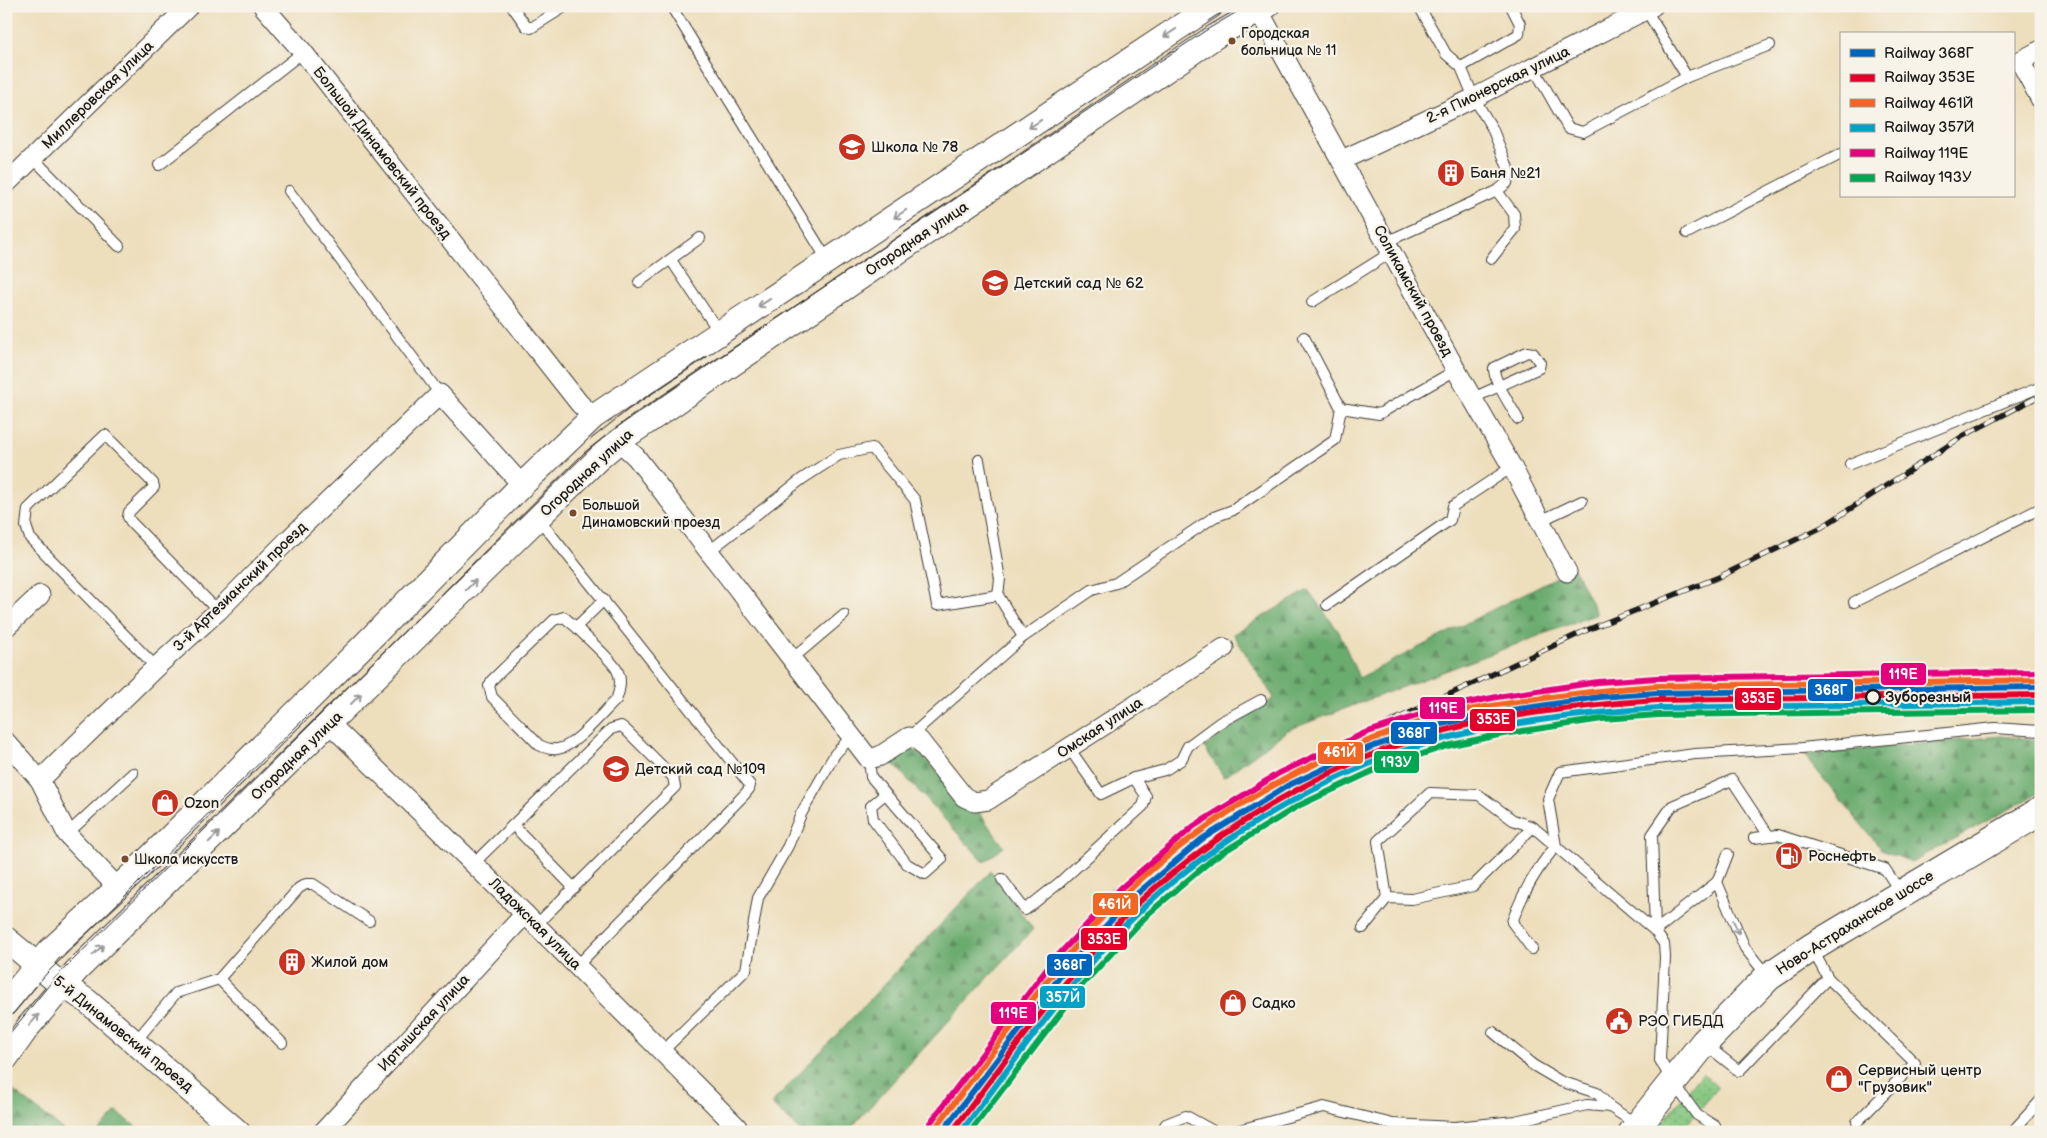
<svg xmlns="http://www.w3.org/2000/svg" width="2047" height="1138" font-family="'Balsamiq Sans',sans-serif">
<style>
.grass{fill:url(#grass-dots);stroke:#50714e}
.forest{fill:url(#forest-firs);stroke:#436445}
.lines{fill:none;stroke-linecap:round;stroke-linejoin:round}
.service-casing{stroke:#3b3934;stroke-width:12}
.minor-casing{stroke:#3b3934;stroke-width:21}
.tertiary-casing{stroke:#3b3934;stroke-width:26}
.primary-casing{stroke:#3b3934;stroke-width:30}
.service{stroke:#fff;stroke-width:10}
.minor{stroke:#fff;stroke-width:19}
.tertiary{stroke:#fff;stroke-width:24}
.primary{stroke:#fff;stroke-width:28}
.tram{stroke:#1c1c1c;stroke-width:1}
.rail-casing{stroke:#1c1c1c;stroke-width:5.5}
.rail{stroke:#f7f3e8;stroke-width:4;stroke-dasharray:11;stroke-linecap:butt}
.rail-1-casing{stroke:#f7f3e8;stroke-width:10}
.rail-2-casing{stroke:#f7f3e8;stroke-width:10}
.rail-3-casing{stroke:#f7f3e8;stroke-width:10}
.rail-4-casing{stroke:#f7f3e8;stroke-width:10}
.rail-5-casing{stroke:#f7f3e8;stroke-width:10}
.rail-6-casing{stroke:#f7f3e8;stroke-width:10}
.rail-1{stroke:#0065bd;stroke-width:6}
.rail-2{stroke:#e4002b;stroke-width:6}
.rail-3{stroke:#f26522;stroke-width:6}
.rail-4{stroke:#01a2c5;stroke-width:6}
.rail-5{stroke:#e5007d;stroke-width:6}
.rail-6{stroke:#00a651;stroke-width:6}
.oneway{stroke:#999}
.bus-dot{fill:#7a4b2a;stroke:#f7f3e8;stroke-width:2}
.stop-dot{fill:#f7f3e8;stroke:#1c1c1c;stroke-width:2.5}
.labels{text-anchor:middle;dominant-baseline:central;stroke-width:4.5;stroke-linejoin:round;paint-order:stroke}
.bus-label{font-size:14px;fill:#1c1c1c;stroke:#f7f3e8;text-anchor:start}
.street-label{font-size:15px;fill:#1c1c1c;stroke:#f7f3e8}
.poi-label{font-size:15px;fill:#1c1c1c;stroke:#f7f3e8;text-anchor:start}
.stop-label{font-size:15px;font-weight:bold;fill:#1c1c1c;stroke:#f7f3e8;text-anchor:start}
.line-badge{stroke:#f7f3e8;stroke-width:2}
.badge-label{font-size:14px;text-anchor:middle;font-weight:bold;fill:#fff}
</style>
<defs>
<pattern id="grass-dots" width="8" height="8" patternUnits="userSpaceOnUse" patternTransform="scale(1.25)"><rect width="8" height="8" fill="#83c67f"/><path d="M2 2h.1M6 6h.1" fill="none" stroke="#6aa067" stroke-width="1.8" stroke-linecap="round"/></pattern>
<pattern id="forest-firs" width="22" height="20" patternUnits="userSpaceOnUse" patternTransform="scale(1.25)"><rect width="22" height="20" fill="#6aab6e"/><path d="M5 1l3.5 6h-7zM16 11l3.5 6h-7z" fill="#568a5a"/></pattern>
</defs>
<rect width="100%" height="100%" fill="#f7f3e8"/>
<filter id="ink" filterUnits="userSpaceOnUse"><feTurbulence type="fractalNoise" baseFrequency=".02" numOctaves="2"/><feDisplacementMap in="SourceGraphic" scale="10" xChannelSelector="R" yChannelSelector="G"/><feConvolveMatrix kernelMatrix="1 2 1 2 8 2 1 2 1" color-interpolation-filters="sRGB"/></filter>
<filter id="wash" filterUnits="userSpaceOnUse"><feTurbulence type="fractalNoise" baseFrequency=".0096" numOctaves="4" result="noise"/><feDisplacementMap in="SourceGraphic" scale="20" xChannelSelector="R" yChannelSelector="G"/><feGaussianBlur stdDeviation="1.12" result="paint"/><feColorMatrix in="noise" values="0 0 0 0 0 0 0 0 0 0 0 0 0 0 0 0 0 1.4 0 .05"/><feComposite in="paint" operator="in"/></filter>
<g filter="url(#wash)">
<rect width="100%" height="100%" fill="#eddebc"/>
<polygon class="grass" points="1702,1073 1718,1088 1680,1132 1655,1132"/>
<g class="forest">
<polygon points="1574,568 1597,614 1288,730 1224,777 1204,747 1274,698 1233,634 1308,590 1339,632 1359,678"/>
<polygon points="2001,736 2041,740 2041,792 1911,862 1882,850 1804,755"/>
<polygon points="909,744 975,807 1004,847 984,862 888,758"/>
<polygon points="991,871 1033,929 847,1132 801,1132 771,1104"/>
<polygon points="6,1085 66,1132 6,1132"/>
<polygon points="117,1112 143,1132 98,1132"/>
</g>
</g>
<g filter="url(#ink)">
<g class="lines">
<g class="service-casing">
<g id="service">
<polyline points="512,6 526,26 531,28 566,6"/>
<polyline points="671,6 828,261"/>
<polyline points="1646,10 1687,77"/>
<polyline points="1461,67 1519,34 1520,24 1511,6"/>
<polyline points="1534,68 1568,128 1583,132 1687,77 1770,45"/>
<polyline points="33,158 119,246"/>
<polyline points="159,165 303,52"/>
<polyline points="289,191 440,394"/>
<polyline points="1687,233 1841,154"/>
<polyline points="1386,242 1497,191 1507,183 1509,170 1492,128 1474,98 1461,67 1446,54 1419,6"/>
<polyline points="1491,259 1515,229 1514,214 1497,191"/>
<polyline points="671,260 719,332"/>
<polyline points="639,282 700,238"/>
<polyline points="1312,302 1392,252"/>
<path d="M1473,398L1539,368L1540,363L1533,353L1527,352L1494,368C1493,380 1511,406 1518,419"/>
<polyline points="1341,408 1379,414 1456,370"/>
<polyline points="979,460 1000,579 998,595 1023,637"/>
<polyline points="1850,464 2041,387"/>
<polyline points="538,518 750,785 749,789 745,794 577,966"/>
<polyline points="1540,521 1582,501"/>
<polyline points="708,552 802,479 839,455 872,448 915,500 937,605 998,595"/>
<polyline points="1854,602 2041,508"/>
<polyline points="1327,605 1450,520 1453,506 1512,467"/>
<path d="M576,627L564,617L554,620L492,680L489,686L492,697L539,745C545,748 550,750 557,749C574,748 603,712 616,700C620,690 622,679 617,670C612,660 585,636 576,627L604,600"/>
<polyline points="792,659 844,615"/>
<polyline points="156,667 30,538 26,526 28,509 105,435 153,483 154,487 129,512 128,517 131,522 218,611"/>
<polyline points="909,737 1023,637 1092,590 1116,583 1214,517 1233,510 1335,440 1341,408 1304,337"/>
<polyline points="869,759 871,777 942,859 925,874 907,864 873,819 871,806 885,794"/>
<polyline points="1134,778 1165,770 1181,760 1188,746 1219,723 1261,700"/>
<polyline points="513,825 574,888"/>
<polyline points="67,834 133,773"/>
<polyline points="1754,838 1778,835 1885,869 1901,893"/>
<polyline points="473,864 611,729 621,726 625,729 673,777 675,787 536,925"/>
<polyline points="1002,879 1025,910 1059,883 1143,806 1146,796 1134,778 1101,794 1069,748"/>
<polyline points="1717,882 1745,948 1768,977"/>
<polyline points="1387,898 1412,899 1473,886 1533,827"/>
<polyline points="1363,928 1387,898 1378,841 1430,793 1479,795 1513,820 1533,827 1655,931 1664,944 1665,957 1660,1060 1672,1081 1697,1115 1715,1126"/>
<polyline points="1655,931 1652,835 1672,806 1732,780 1769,836"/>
<polyline points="1655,931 1717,882 1728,854"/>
<path d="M1532,949L1512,922C1522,894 1537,868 1556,846L1548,799L1560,772L1695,754L1802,748L1995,728L2041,731"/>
<polyline points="1828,978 1915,1063 1857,1122"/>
<polyline points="219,979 282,1043"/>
<polyline points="1493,1032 1533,1065 1560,1081 1597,1093 1610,1107"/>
<polyline points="135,1042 176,993 219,979 299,888 306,884 313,884 369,921"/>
<polyline points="1705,1044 1739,1071 1828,978 1812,949"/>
<polyline points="663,1051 746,970 758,898 788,846 801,814 835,754 851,737"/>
<polyline points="207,1132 220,1116"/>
<polyline points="1161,1132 1166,1124 1186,1116 1215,1132"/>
<polyline points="1232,1132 1324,1107 1393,1124 1455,1127 1515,1121 1587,1105 1610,1107 1638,1125"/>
<polyline points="2012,1132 2041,1100"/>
</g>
</g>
<g class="minor-casing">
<g id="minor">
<polyline points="263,6 303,52 579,403 593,417"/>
<polyline points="1259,11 1456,370 1512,467 1567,572"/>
<polyline points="2041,50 2020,61 2041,100"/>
<polyline points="1342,160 1474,98 1653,6"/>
<polyline points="6,184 189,6"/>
<polyline points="619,441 636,457 869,759 880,756 909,737 919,740 964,797 975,802 988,800 1224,648"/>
<polyline points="6,627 40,595"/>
<polyline points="330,724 525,914 737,1127"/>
<polyline points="6,742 40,780 67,834 118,888"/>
<polyline points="40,780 156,667 218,611 288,540 440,394 522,485"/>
<polyline points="323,1132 525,914"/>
</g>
</g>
<g class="tertiary-casing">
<g id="tertiary">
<polyline points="6,939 54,979 87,1001 238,1132"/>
<polyline points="6,1003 49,951 137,870 364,645 522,485 593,417 1211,6"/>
<polyline points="6,1058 28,1027 76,971 599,458 619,441 1216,36 1267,6"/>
</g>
</g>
<g class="primary-casing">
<polyline id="primary" points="1633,1132 1704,1043 1768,977 1811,948 2041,811"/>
</g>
<use href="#service" class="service"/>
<use href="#minor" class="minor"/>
<use href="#tertiary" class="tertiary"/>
<use href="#primary" class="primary"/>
<g class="tram">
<polyline points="1208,21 1231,6"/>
<polyline points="591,439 629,409 707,357"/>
<polyline points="6,1022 47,973 310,713"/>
<polyline points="6,1038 54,979 585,452 633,415 1208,29 1247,6"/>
</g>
<g class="rail-casing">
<polyline id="rail" points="929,1132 1050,967 1115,891 1194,828 1279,774 1587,630 1719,577 1822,527 1963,436 2041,395"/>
</g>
<use href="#rail" class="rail"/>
<g class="rail-1-casing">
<polyline id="rail-1" points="942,1132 1065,970 1132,898 1202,839 1287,786 1371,747 1441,724 1499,712 1600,697 1657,693 2041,687"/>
</g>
<g class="rail-2-casing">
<path id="rail-2" d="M952,1132C1002,1066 1049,998 1105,938C1116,926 1127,913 1138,903C1224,824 1329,763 1442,731C1509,713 1588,705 1657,700L2041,695"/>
</g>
<g class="rail-3-casing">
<path id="rail-3" d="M936,1127C997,1048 1054,963 1126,893C1212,810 1323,751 1437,717C1465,709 1495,705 1524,701C1569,694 1612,689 1657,686L2041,680"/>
</g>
<g class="rail-4-casing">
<path id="rail-4" d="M961,1132C1019,1056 1073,975 1142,909C1222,833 1339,766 1446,738C1514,721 1587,713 1658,708L2041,702"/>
</g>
<g class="rail-5-casing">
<polyline id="rail-5" points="930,1123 1053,961 1121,888 1194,826 1279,773 1365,733 1438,709 1497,697 1598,682 1657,678 2041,672"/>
</g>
<g class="rail-6-casing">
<polyline id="rail-6" points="970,1132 1082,985 1148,914 1215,857 1298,806 1379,768 1447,746 1503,734 1602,719 1658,715 2041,710"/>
</g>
<use href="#rail-1" class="rail-1"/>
<use href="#rail-2" class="rail-2"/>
<use href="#rail-3" class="rail-3"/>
<use href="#rail-4" class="rail-4"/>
<use href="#rail-5" class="rail-5"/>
<use href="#rail-6" class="rail-6"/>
</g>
<defs><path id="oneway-shaft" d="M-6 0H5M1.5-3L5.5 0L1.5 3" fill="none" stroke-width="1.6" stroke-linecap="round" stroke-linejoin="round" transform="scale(1.25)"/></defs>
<g class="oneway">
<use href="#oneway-shaft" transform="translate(1170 33) rotate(146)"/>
<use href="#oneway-shaft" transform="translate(1035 124) rotate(146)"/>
<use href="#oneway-shaft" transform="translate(900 214) rotate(146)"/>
<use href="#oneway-shaft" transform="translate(764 303) rotate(147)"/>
<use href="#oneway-shaft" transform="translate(471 585) rotate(-45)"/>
<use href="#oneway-shaft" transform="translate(356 699) rotate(-45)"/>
<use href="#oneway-shaft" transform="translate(214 837) rotate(-44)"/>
<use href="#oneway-shaft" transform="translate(1736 927) rotate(67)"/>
<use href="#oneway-shaft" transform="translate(98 950) rotate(-44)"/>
<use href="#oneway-shaft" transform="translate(34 1020) rotate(-49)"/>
</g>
</g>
<defs>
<g id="school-disc" transform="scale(1.4375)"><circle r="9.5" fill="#c8321e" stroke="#f7f3e8"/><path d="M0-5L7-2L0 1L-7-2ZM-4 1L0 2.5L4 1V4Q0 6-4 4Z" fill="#fff"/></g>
<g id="building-disc" transform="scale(1.4375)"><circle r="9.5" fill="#c8321e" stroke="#f7f3e8"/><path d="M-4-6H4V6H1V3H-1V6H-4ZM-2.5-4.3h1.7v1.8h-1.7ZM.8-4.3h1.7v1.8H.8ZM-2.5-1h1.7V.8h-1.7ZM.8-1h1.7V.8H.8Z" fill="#fff"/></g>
<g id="shop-disc" transform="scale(1.4375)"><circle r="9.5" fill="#c8321e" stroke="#f7f3e8"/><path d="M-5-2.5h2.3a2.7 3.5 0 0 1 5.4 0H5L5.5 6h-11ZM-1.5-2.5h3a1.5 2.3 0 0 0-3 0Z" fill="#fff"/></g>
<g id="fuel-disc" transform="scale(1.4375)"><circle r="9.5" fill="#c8321e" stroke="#f7f3e8"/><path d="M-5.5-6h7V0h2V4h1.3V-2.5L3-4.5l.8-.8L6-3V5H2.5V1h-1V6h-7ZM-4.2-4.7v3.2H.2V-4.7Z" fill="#fff"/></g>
<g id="civic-disc" transform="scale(1.4375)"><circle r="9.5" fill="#c8321e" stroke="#f7f3e8"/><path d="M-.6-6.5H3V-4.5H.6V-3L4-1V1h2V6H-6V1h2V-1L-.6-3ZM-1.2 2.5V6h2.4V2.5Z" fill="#fff"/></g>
</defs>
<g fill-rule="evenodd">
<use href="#school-disc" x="852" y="147"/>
<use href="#building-disc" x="1451" y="173"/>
<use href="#school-disc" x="995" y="283"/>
<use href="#school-disc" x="616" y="769"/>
<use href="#shop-disc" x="165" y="803"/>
<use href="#fuel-disc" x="1789" y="856"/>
<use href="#building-disc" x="292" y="962"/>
<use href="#shop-disc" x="1233" y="1003"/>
<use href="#civic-disc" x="1619" y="1021"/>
<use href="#shop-disc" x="1839" y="1079"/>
</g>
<g class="bus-dot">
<circle cx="1232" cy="41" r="4.5"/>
<circle cx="573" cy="513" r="4.5"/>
<circle cx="125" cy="859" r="4.5"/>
</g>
<circle class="stop-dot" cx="1873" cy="697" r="7"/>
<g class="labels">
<g class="bus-label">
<text x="1241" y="33">Городская<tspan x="1241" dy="17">больница № 11</tspan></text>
<text x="582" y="505">Большой<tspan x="582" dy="17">Динамовский проезд</tspan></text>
<text x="134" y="859">Школа искусств</text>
</g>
<g class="street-label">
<text transform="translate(1498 85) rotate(-26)">2-я Пионерская улица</text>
<text transform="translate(98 95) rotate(-44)">Миллеровская улица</text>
<text transform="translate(382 153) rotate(52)">Большой Динамовский проезд</text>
<text transform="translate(917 239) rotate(-34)">Огородная улица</text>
<text transform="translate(1413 291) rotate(61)">Соликамский проезд</text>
<text transform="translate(587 473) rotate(-43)">Огородная улица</text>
<text transform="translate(240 587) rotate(-44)">3-й Артезианский проезд</text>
<text transform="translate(1100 728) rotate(-33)">Омская улица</text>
<text transform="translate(297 756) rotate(-44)">Огородная улица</text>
<text transform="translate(1855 923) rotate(-32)">Ново-Астраханское шоссе</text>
<text transform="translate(535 924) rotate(45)">Ладожская улица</text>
<text transform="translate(424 1023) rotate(-47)">Иртышская улица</text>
<text transform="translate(123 1034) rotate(39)">5-й Динамовский проезд</text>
</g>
<g class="poi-label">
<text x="871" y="147">Школа № 78</text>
<text x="1470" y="173">Баня №21</text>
<text x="1014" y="283">Детский сад № 62</text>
<text x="635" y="769">Детский сад №109</text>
<text x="184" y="803">Ozon</text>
<text x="1808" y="856">Роснефть</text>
<text x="311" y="962">Жилой дом</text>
<text x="1252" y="1003">Садко</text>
<text x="1638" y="1021">РЭО ГИБДД</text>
<text x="1858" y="1070">Сервисный центр<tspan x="1858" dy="17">"Грузовик"</tspan></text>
</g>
<g class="stop-label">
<text x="1885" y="697">Зуборезный</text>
</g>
</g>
<g class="line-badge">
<rect x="1880" y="662" width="47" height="24" rx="5" fill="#e5007d"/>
<rect x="1807" y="678" width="47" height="24" rx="5" fill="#0065bd"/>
<rect x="1734" y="687" width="48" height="24" rx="5" fill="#e4002b"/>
<rect x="1419" y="696" width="47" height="24" rx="5" fill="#e5007d"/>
<rect x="1469" y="708" width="47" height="24" rx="5" fill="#e4002b"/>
<rect x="1390" y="721" width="48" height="24" rx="5" fill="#0065bd"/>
<rect x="1317" y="741" width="47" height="24" rx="5" fill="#f26522"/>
<rect x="1373" y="750" width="47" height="24" rx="5" fill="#00a651"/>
<rect x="1092" y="892" width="47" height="24" rx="5" fill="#f26522"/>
<rect x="1080" y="927" width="48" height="24" rx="5" fill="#e4002b"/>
<rect x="1046" y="953" width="47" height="24" rx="5" fill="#0065bd"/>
<rect x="1039" y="985" width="47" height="24" rx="5" fill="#01a2c5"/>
<rect x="990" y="1001" width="47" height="24" rx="5" fill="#e5007d"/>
</g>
<g class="badge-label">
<text x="1903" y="679">119Е</text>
<text x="1831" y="695">368Г</text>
<text x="1758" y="703">353Е</text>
<text x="1443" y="713">119Е</text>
<text x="1493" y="724">353Е</text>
<text x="1414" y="738">368Г</text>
<text x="1340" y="757">461Й</text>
<text x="1396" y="767">193У</text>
<text x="1115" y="909">461Й</text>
<text x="1104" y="944">353Е</text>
<text x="1070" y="970">368Г</text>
<text x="1063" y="1002">357Й</text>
<text x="1013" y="1018">119Е</text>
</g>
<rect width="2047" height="1138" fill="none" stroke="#f7f3e8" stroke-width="25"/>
<rect x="1840" y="32" width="175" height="165" fill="#f7f3e8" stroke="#9f9d96"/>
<rect x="1850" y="49" width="25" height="8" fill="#0065bd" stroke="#9f9d96"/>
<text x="1884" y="58" font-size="15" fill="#1c1c1c">Railway 368Г</text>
<rect x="1850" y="74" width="25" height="8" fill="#e4002b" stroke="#9f9d96"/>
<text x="1884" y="82" font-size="15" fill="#1c1c1c">Railway 353Е</text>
<rect x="1850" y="99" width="25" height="8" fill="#f26522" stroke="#9f9d96"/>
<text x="1884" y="108" font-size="15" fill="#1c1c1c">Railway 461Й</text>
<rect x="1850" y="124" width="25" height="8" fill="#01a2c5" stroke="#9f9d96"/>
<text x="1884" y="132" font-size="15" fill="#1c1c1c">Railway 357Й</text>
<rect x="1850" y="149" width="25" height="8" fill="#e5007d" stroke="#9f9d96"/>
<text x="1884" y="158" font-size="15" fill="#1c1c1c">Railway 119Е</text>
<rect x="1850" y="174" width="25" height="8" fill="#00a651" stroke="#9f9d96"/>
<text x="1884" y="182" font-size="15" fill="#1c1c1c">Railway 193У</text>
</svg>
